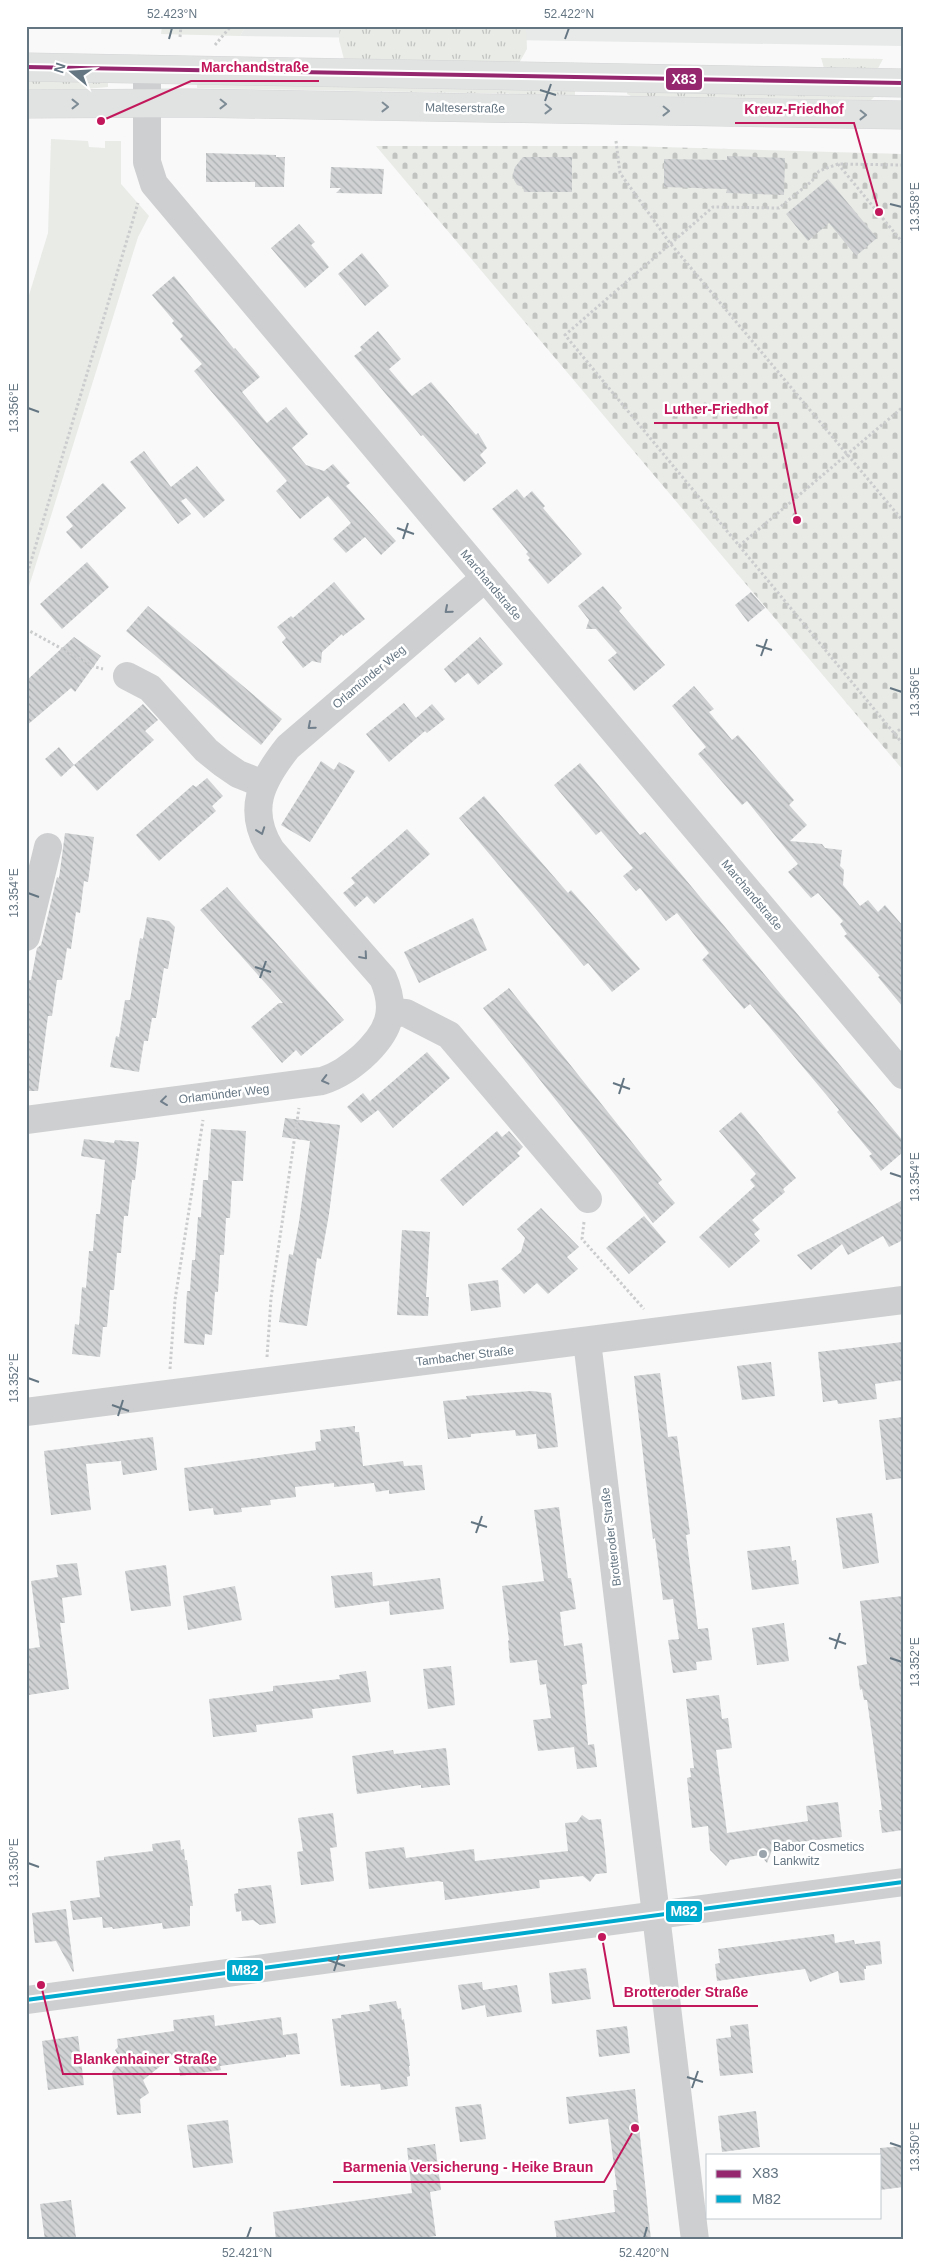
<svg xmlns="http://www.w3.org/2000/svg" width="929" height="2266" font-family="Helvetica,sans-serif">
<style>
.built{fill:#e8e9e9}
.grass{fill:url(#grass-tufts)}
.cemetery{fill:url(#cemetery-stones)}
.park{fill:#e8ebe6}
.building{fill:url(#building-back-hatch)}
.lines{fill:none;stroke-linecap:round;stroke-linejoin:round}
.major-casing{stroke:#d5d6d7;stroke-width:29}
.path{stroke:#cbcccd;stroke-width:3;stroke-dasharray:2.5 2.5;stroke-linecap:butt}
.minor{stroke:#cecfd0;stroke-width:28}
.major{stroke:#e1e2e2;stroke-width:28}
.bus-1-casing{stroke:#fff;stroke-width:8}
.bus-2-casing{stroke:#fff;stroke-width:8}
.bus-1{stroke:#95276e;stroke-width:4}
.bus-2{stroke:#00a9ce;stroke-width:4}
.oneway{stroke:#7e8c96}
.oneway2{stroke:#707f8b}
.ticks{fill:none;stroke:#657683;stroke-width:2}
.poi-dot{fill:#99a4ac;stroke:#fff;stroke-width:2}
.labels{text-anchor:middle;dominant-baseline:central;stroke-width:5;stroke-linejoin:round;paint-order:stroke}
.street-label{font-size:12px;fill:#657683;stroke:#fff}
.poi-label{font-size:12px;fill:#657683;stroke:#fff;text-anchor:start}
.leader{fill:none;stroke:#c2185b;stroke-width:2}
.callout-dot{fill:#c2185b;stroke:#fff;stroke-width:2}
.callout-label{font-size:14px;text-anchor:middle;font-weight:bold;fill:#c2185b;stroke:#fff;stroke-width:5;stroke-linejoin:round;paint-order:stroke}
.line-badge{stroke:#fff;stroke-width:2}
.badge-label{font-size:14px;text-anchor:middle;font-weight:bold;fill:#fff}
.neatline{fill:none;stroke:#657683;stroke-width:2}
.ticks-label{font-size:12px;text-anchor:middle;fill:#657683}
</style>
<defs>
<pattern id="grass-tufts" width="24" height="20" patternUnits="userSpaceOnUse" patternTransform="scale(1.25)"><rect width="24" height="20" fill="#e8ebe6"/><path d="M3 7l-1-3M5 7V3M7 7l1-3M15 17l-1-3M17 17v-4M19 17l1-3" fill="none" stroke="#c0c3c0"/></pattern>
<pattern id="cemetery-stones" width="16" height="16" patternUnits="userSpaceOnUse" patternTransform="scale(1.25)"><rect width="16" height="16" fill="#e8ebe6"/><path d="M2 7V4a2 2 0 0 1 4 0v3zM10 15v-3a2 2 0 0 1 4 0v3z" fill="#c0c3c0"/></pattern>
<pattern id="building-back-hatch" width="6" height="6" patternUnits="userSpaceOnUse" patternTransform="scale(1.25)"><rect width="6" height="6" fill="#d0d2d3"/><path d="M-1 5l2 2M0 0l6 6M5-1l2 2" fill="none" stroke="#acafb1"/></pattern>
</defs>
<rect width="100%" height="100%" fill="#f9f9f9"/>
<polygon class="built" points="246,26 903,26 903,46 240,36"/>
<g class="grass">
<polygon points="340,26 526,26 527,49 518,65 345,63 339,40"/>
<polygon points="821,58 883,59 876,72 825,71"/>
<polygon points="26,80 108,82 108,87 26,94"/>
<polygon points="197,81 575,88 575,95 197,88"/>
<polygon points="628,89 875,96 871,100 631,96 627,94"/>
</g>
<polygon class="cemetery" points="376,146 628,146 903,154 903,770"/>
<g class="park">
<polygon points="162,26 246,26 240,36 161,34"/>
<polygon points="51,139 88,141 89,147 105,148 105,141 121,141 121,184 149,216 138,237 26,596 26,305 48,233"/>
</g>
<g class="building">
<polygon points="206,153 276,155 276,157 285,157 284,187 255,187 255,182 206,182"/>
<polygon points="727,156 785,158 784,195 726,193 727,189 664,187 664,159 727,160"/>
<polygon points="523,157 572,157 572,192 524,192 523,187 517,185 514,180 513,174 515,167"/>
<polygon points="331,167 384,169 382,194 336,193 341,188 330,188"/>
<polygon points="828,179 877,238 856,256 829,223 808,241 786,214"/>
<polygon points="299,224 315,242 311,245 329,267 305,288 271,248"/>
<polygon points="362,253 389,286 365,306 338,274"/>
<polygon points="174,276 234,349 235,348 260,377 242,392 267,423 286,407 308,434 292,448 306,465 324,471 333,464 350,483 346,486 396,541 381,555 365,537 346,553 333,539 351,523 328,496 300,519 276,491 287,481 194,371 202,364 180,339 183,336 172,323 174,321 152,295"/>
<polygon points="378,331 401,359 389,369 412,396 431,382 476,435 478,433 487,448 480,455 486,463 464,482 423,435 421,436 354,356 362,350 360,347"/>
<polygon points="144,451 171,487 197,466 225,500 204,518 186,498 181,501 191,514 178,524 130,462"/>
<polygon points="103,483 126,508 81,549 66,532 73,526 66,517"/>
<polygon points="517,489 524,498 532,491 545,506 543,508 582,554 548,584 528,560 530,558 526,554 528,552 492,509"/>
<polygon points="87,562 109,587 62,629 40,604"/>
<polygon points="334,582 365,619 343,636 342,634 322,652 321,663 312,661 303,668 282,642 286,638 277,627 291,616 293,618"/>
<polygon points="603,586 622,608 619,611 665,665 634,691 608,660 617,653 596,629 586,629 589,620 578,606"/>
<polygon points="751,592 765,608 748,622 735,605"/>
<polygon points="148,606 282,719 261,745 126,631"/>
<polygon points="74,637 101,656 75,692 71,688 26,726 26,681"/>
<polygon points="480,637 503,664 478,685 468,673 455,683 444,669"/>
<polygon points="694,686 714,709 709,712 732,740 738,735 794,800 789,805 807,825 790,841 822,844 825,848 842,850 840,866 844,870 843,885 860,906 868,900 878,912 885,905 903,926 903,1007 878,977 880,976 844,936 847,934 840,924 843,921 818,893 811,898 788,872 798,864 747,801 742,805 698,754 706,747 672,706"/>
<polygon points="404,703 416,718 432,704 445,719 427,733 425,731 389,762 366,734"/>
<polygon points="143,704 158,720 145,731 154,740 97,791 74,765"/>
<polygon points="59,747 74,765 61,777 45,759"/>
<polygon points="321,761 334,770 339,762 355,771 310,842 281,825"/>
<polygon points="580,763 640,835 645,832 671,862 903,1141 903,1152 881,1171 869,1156 872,1154 837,1112 839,1110 750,1004 744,1009 702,960 709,953 677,913 666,921 640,888 636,891 623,876 633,868 601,831 596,835 554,785"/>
<polygon points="207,778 223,796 212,806 216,811 159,861 136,835 193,785 196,787"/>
<polygon points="484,796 568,893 571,890 640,969 612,992 588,963 584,966 459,818"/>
<polygon points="407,829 430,854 374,904 367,896 355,907 343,893 355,883 351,878"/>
<polygon points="65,833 94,837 88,882 84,881 80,913 76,912 71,949 67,948 62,980 57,980 52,1016 48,1016 38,1091 26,1091 28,980 31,980 37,948 41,945 57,877 59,878"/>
<polygon points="227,887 344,1020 301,1056 296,1050 282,1063 251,1027 279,1003 283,1003 200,910"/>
<polygon points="147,917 169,921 175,927 168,969 164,968 156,1018 152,1018 148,1041 144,1041 139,1072 110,1067 116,1036 119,1037 125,1000 130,1000 140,938 143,939"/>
<polygon points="473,918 487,950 419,983 404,952"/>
<polygon points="509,988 662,1180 658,1183 675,1203 653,1223 483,1008"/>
<polygon points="427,1052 450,1078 393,1128 378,1110 361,1123 347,1107 363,1093 372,1104 370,1101"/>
<polygon points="741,1112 796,1178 783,1189 785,1192 752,1220 760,1229 754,1234 760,1241 729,1268 699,1237 755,1186 750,1180 756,1174 719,1131"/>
<polygon points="285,1118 340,1125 329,1214 321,1259 317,1258 307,1326 279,1322 289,1254 293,1255 299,1222 310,1141 282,1137"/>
<polygon points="211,1129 246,1131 243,1181 232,1181 230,1218 226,1218 224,1255 220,1255 218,1292 215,1292 212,1335 205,1334 204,1345 184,1343 187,1291 190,1291 192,1260 195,1260 198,1217 201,1217 203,1180 208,1180"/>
<polygon points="497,1131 502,1137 509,1131 523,1147 517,1153 520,1156 463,1206 440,1180"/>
<polygon points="84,1139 114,1143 115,1140 139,1142 135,1180 132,1180 128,1216 124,1216 121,1253 117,1253 114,1290 110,1290 107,1327 103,1327 100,1357 72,1354 75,1324 79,1325 82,1287 86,1288 89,1251 93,1251 96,1214 100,1214 105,1160 81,1156"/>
<polygon points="903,1200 903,1240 889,1247 883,1236 848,1255 842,1244 811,1270 797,1255"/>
<polygon points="541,1208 579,1247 567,1257 578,1269 548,1294 537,1283 524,1294 501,1269 521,1252 525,1238 517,1229"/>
<polygon points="644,1216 666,1242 629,1274 606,1248"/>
<polygon points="402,1230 430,1232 426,1297 429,1297 428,1316 397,1315"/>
<polygon points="498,1280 501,1307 471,1311 468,1284"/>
<polygon points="903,1342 903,1380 875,1384 877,1399 838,1404 837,1400 823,1402 818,1352"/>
<polygon points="771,1362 775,1396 742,1400 737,1366"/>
<polygon points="660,1373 668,1437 677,1436 690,1534 686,1535 698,1629 708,1628 712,1660 696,1662 697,1670 673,1673 668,1640 679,1639 673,1599 663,1600 655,1538 653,1539 651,1524 634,1376"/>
<polygon points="531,1391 551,1393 558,1447 538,1449 536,1434 516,1436 515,1430 471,1434 471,1437 448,1439 443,1401 467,1399 466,1396"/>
<polygon points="903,1417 903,1478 886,1480 879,1420"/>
<polygon points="355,1426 355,1432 359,1432 363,1466 403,1461 404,1466 422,1465 425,1490 389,1494 389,1490 376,1492 374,1483 334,1487 334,1483 295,1487 296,1497 270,1500 271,1505 241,1508 242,1512 214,1515 213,1508 189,1511 184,1468 316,1450 315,1442 321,1441 320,1430"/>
<polygon points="153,1437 157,1470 123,1475 121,1461 86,1464 91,1510 51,1515 44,1451"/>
<polygon points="559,1507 568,1578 571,1578 576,1609 560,1612 564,1646 582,1643 587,1684 582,1685 588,1745 594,1744 597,1767 577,1769 574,1747 538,1751 533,1720 551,1718 546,1684 540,1685 537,1660 510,1663 508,1641 509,1640 502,1586 544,1581 534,1510"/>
<polygon points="872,1513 879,1563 843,1569 836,1518"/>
<polygon points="790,1546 792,1561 796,1560 799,1584 752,1590 747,1551"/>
<polygon points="77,1563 82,1595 62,1598 65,1623 60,1623 69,1689 28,1695 26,1649 40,1647 31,1581 58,1577 56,1565"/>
<polygon points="166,1565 171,1606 131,1611 125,1571"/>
<polygon points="372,1572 373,1586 440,1578 444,1609 390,1615 389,1601 335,1608 331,1576"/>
<polygon points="235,1586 242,1620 188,1630 183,1596"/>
<polygon points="903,1596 903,1830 882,1833 879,1810 882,1810 874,1749 867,1700 864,1700 862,1689 860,1690 857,1666 867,1664 860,1601"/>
<polygon points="784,1623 789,1661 757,1665 752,1628"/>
<polygon points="451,1666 455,1705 428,1709 423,1669"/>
<polygon points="366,1671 371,1702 312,1709 313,1718 256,1725 257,1732 213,1737 209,1699 273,1691 273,1686 340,1679 339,1675"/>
<polygon points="719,1695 722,1719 728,1718 732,1748 716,1750 727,1833 808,1821 806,1806 838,1802 842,1837 774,1845 767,1863 760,1855 730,1860 726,1866 710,1850 708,1826 692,1828 687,1778 691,1777 690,1768 694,1768 686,1699"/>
<polygon points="446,1748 450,1785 421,1788 421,1785 357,1794 352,1756 393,1750 394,1754"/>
<polygon points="333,1813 337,1847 330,1848 334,1881 301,1885 297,1852 303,1851 298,1818"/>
<polygon points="582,1815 589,1820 601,1819 605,1851 607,1873 596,1874 590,1882 583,1876 539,1880 540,1888 445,1900 443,1882 438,1881 369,1889 365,1852 404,1847 406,1858 474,1849 475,1861 568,1851 565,1823 577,1822"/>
<polygon points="180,1840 181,1850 184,1849 185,1860 187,1860 193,1906 190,1906 190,1926 163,1929 162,1923 113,1929 112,1927 103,1928 102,1917 73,1920 70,1901 100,1897 96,1861 104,1860 104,1857 153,1851 152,1844"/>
<polygon points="271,1885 276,1923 260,1925 253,1920 242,1921 241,1911 236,1912 234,1894 238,1893 238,1889"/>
<polygon points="66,1909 74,1971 73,1972 56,1941 35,1943 32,1913"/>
<polygon points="834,1934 835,1943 854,1940 855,1944 880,1941 882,1964 866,1966 866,1969 864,1969 865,1980 840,1983 838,1971 810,1982 805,1969 717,1981 715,1964 720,1963 718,1949"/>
<polygon points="586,1968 591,1999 552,2004 549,1973"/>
<polygon points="482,1982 483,1990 517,1985 522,2012 487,2017 485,2005 462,2010 458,1985"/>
<polygon points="396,2001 398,2009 401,2008 402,2020 404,2019 410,2066 409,2066 410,2076 407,2077 408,2086 381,2090 380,2084 350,2087 350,2085 341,2086 332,2019 341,2018 341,2015 370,2011 369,2005"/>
<polygon points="214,2015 215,2026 281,2017 283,2035 297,2033 300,2054 286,2055 286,2057 220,2066 221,2070 180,2076 177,2053 143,2080 149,2093 140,2099 141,2113 117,2115 112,2072 121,2060 115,2050 118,2047 117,2039 174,2031 173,2020"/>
<polygon points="748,2024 753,2073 720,2076 716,2039 731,2037 730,2026"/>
<polygon points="627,2026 630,2053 599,2057 596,2030"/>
<polygon points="78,2036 84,2085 48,2090 42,2041"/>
<polygon points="635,2089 651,2240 557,2240 554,2221 615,2212 613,2190 617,2190 608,2119 569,2124 566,2097"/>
<polygon points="481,2104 486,2139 460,2142 455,2107"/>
<polygon points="756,2111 760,2147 722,2152 718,2116"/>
<polygon points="228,2120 233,2163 193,2168 187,2125"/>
<polygon points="435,2144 441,2190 430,2192 436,2236 406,2240 276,2240 273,2212 412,2193 407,2148"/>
<polygon points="903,2146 903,2187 880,2190 880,2148"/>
<polygon points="71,2200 76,2238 45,2240 40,2204"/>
</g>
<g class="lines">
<g class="major-casing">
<g id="major">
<polyline points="26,67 903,83"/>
<polyline points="26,104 189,103 903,115"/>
</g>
</g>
<g class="path">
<polyline points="180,37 181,26"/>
<polyline points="215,45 231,26"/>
<polyline points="616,141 620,173 670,243 903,521"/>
<polyline points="838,164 903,243"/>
<polyline points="903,165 838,164 819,171 812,181 779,208 713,207 565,335 903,744"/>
<polyline points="739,546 903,407"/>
<polyline points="26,578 138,203"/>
<polyline points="26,629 95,667 103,669"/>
<polyline points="894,734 903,727"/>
<polyline points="584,1222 582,1239 644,1309"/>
<polyline points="267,1357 271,1298 299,1108"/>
<polyline points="170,1369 175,1300 203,1120"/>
</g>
<g class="minor">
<polyline points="147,70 147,162 154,184 903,1075"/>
<polyline points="127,676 150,688 206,750 222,763 238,774 263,784"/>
<polyline points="26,937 48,847"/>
<polyline points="390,1012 406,1013 449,1035 588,1199"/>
<path d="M26,1120L322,1081C338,1076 349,1068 362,1057C388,1033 398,1012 383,978L271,850C246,810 261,781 288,747L485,578"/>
<polyline points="587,1341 695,2240"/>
<polyline points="26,1412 903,1300"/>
<polyline points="26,2000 903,1882"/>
</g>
<use href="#major" class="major"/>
<g class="bus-1-casing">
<polyline id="bus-1" points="26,67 903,83"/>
</g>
<g class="bus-2-casing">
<polyline id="bus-2" points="26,2000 903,1882"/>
</g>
<use href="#bus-1" class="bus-1"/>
<use href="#bus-2" class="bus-2"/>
</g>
<defs><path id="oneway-chevron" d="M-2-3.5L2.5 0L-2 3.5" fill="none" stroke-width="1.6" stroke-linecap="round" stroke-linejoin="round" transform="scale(1.25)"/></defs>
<g class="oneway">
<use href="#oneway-chevron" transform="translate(75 104)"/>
<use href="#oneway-chevron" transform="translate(223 104) rotate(1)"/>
<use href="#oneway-chevron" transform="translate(385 107) rotate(1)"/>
<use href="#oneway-chevron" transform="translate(548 109) rotate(1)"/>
<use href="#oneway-chevron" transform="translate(666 111) rotate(1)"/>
<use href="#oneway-chevron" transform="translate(863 115) rotate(1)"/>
</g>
<g class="oneway2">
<use href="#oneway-chevron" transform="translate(448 610) rotate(139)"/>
<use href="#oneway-chevron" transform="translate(311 726) rotate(139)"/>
<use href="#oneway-chevron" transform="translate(261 831) rotate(70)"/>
<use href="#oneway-chevron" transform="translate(364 956) rotate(49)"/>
<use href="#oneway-chevron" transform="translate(325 1080) rotate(166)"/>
<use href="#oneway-chevron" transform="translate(164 1101) rotate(173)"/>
</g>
<path class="ticks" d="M169,39L172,28M565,39L569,28M540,90L556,95M545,101L551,84M890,204L902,207M28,408L39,412M397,528L414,534M403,539L408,523M756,645L772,650M761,656L767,639M890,688L902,692M28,893L39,897M255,967L271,972M260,978L266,961M613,1083L630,1089M619,1094L624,1078M890,1173L902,1177M28,1378L39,1382M112,1405L129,1411M118,1416L123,1400M471,1522L487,1527M476,1533L482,1516M829,1638L846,1644M835,1649L840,1633M890,1658L902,1662M28,1863L39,1867M328,1960L345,1966M334,1971L339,1955M687,2077L703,2082M692,2088L698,2071M890,2143L902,2147M247,2238L251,2227M644,2238L647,2227"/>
<circle class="poi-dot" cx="763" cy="1854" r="5"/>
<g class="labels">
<g class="street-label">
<text transform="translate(465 108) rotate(1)">Malteserstraße</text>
<text transform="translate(491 585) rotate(50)">Marchandstraße</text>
<text transform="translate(369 677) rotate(-40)">Orlamünder Weg</text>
<text transform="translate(752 895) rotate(50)">Marchandstraße</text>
<text transform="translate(224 1094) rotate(-7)">Orlamünder Weg</text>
<text transform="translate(465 1356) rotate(-7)">Tambacher Straße</text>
<text transform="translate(611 1537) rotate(-97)">Brotteroder Straße</text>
</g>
<g class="poi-label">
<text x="773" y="1847">Babor Cosmetics<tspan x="773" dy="14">Lankwitz</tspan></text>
</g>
</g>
<path class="leader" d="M101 121L191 81H319M879 212L854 123H735M797 520L778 423H654M602 1937L614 2006H758M41 1985L63 2074H227M635 2128L604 2182H333"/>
<g class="callout-dot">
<circle cx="101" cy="121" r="5"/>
<circle cx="879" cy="212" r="5"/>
<circle cx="797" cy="520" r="5"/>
<circle cx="602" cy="1937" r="5"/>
<circle cx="41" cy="1985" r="5"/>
<circle cx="635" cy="2128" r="5"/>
</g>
<g class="callout-label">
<text x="255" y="72">Marchandstraße</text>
<text x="794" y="114">Kreuz-Friedhof</text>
<text x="716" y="414">Luther-Friedhof</text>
<text x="686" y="1997">Brotteroder Straße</text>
<text x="145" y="2064">Blankenhainer Straße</text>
<text x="468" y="2172">Barmenia Versicherung - Heike Braun</text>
</g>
<g class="line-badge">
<rect x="665" y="67" width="38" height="24" rx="5" fill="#95276e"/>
<rect x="665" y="1900" width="38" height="23" rx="5" fill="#00a9ce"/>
<rect x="226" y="1959" width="38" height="23" rx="5" fill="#00a9ce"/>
</g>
<g class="badge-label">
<text x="684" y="84">X83</text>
<text x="684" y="1916">M82</text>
<text x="245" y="1975">M82</text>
</g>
<rect width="929" height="2266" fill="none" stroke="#ffffff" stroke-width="55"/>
<rect x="706" y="2154" width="175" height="65" fill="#ffffff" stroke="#c1c8cd"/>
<rect x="716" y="2170" width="25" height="8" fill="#95276e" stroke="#c1c8cd"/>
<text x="752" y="2178" font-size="15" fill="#657683">X83</text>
<rect x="716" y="2195" width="25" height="8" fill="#00a9ce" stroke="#c1c8cd"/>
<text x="752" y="2204" font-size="15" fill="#657683">M82</text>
<g transform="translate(72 72) rotate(288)" stroke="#ffffff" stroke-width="4" paint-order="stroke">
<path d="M0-4L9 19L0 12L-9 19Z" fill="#657683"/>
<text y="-8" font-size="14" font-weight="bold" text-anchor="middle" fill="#657683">N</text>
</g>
<rect x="28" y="28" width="874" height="2210" class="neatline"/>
<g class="ticks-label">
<text x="172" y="18">52.423°N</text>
<text x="569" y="18">52.422°N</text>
<text transform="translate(915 207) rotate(-90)" y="4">13.358°E</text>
<text transform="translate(14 408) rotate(-90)" y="4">13.356°E</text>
<text transform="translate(915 692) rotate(-90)" y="4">13.356°E</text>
<text transform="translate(14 893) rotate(-90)" y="4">13.354°E</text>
<text transform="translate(915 1177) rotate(-90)" y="4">13.354°E</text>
<text transform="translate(14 1378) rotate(-90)" y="4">13.352°E</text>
<text transform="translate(915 1662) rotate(-90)" y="4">13.352°E</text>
<text transform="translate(14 1863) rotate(-90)" y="4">13.350°E</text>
<text transform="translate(915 2147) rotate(-90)" y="4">13.350°E</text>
<text x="247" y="2257">52.421°N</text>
<text x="644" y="2257">52.420°N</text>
</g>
</svg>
